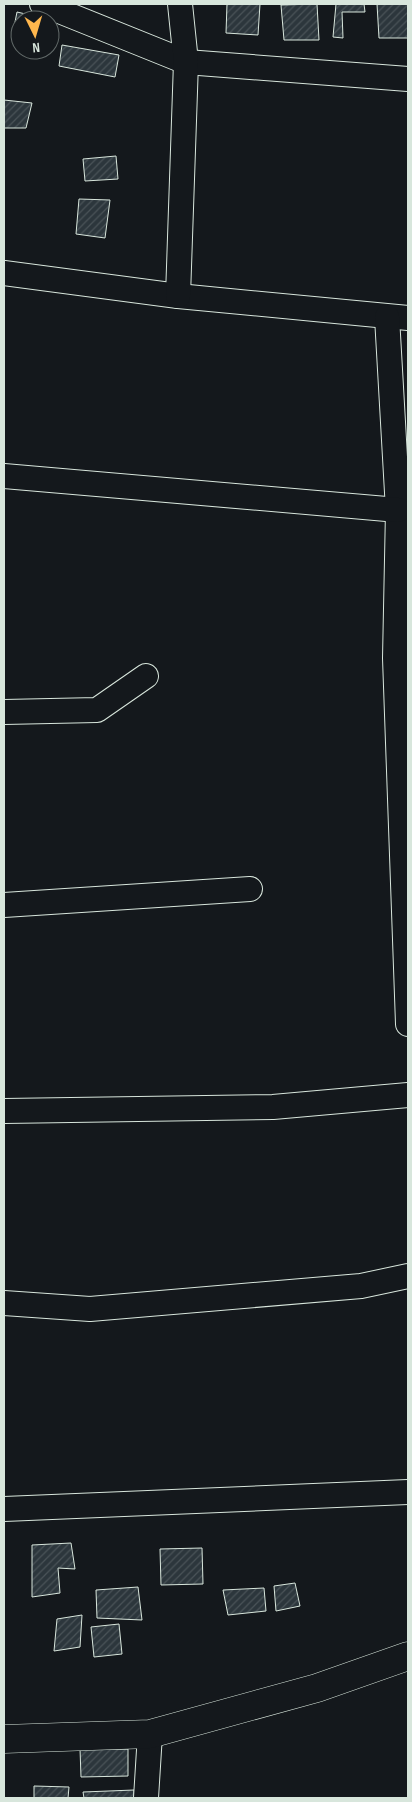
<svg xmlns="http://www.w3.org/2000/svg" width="412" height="1802" font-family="'Sofia Sans Condensed',sans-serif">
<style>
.building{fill:url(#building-hatch);stroke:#d8e6dc}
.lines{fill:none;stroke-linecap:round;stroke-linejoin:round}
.street-casing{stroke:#d8e6dc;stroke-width:26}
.secondary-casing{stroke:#d8e6dc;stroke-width:29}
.street{stroke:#14181c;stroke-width:24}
.secondary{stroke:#14181c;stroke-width:28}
</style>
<defs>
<pattern id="building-hatch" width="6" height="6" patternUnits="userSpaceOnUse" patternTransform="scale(1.25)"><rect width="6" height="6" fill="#2c363c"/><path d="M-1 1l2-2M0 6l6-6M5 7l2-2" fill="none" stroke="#4a5358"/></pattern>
</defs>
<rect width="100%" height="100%" fill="#14181c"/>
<g class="building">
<polygon points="227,4 260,4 258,35 226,33"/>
<polygon points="317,4 319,40 284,40 281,5"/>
<polygon points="336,4 364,4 365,12 342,12 343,38 333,37"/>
<polygon points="377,4 408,4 408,38 379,38"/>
<polygon points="17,12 47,19 47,20 20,20 20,36 13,32"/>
<polygon points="62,45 119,55 115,77 59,66"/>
<polygon points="4,100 32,103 26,128 4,128"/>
<polygon points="116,156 118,179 85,181 83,159"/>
<polygon points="79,199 110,200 105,238 76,234"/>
<polygon points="71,1543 75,1569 58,1568 60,1593 32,1597 32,1545"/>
<polygon points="202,1548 203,1584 161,1585 160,1549"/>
<polygon points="295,1583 300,1606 276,1611 274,1586"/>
<polygon points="138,1587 142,1620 97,1618 96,1590"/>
<polygon points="264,1588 266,1611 228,1615 223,1590"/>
<polygon points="82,1615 80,1647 54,1651 57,1619"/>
<polygon points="119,1624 122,1654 94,1657 91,1627"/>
<polygon points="80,1749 128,1749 128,1776 81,1777"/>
<polygon points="34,1786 69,1787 68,1798 34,1798"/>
<polygon points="134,1790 134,1798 84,1798 83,1792"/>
</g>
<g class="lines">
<g class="street-casing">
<g id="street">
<polyline points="42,4 186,62 408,79"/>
<polyline points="4,273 178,296 408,318"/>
<polyline points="178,296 186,62 180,4"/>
<polyline points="387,317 398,510 395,658 408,1024"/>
<polyline points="4,476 398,510"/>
<polyline points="4,712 97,710 146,676"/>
<polyline points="4,905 250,889"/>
<polyline points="4,1111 273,1107 408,1095"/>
<polyline points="4,1303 90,1309 361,1286 408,1276"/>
<polyline points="4,1509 408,1492"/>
<polyline points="146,1798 150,1734"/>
</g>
</g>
<g class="secondary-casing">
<polyline id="secondary" points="4,1739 150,1734 317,1688 408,1656"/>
</g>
<use href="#street" class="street"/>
<use href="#secondary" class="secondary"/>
</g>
<rect width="412" height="1802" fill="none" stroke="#d8e6dc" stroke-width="10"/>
<g transform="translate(35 35) rotate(175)"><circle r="24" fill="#14181c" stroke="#626a69"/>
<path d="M0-4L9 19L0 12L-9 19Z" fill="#ffb74d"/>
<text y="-8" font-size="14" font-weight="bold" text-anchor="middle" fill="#d8e6dc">N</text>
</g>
</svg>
